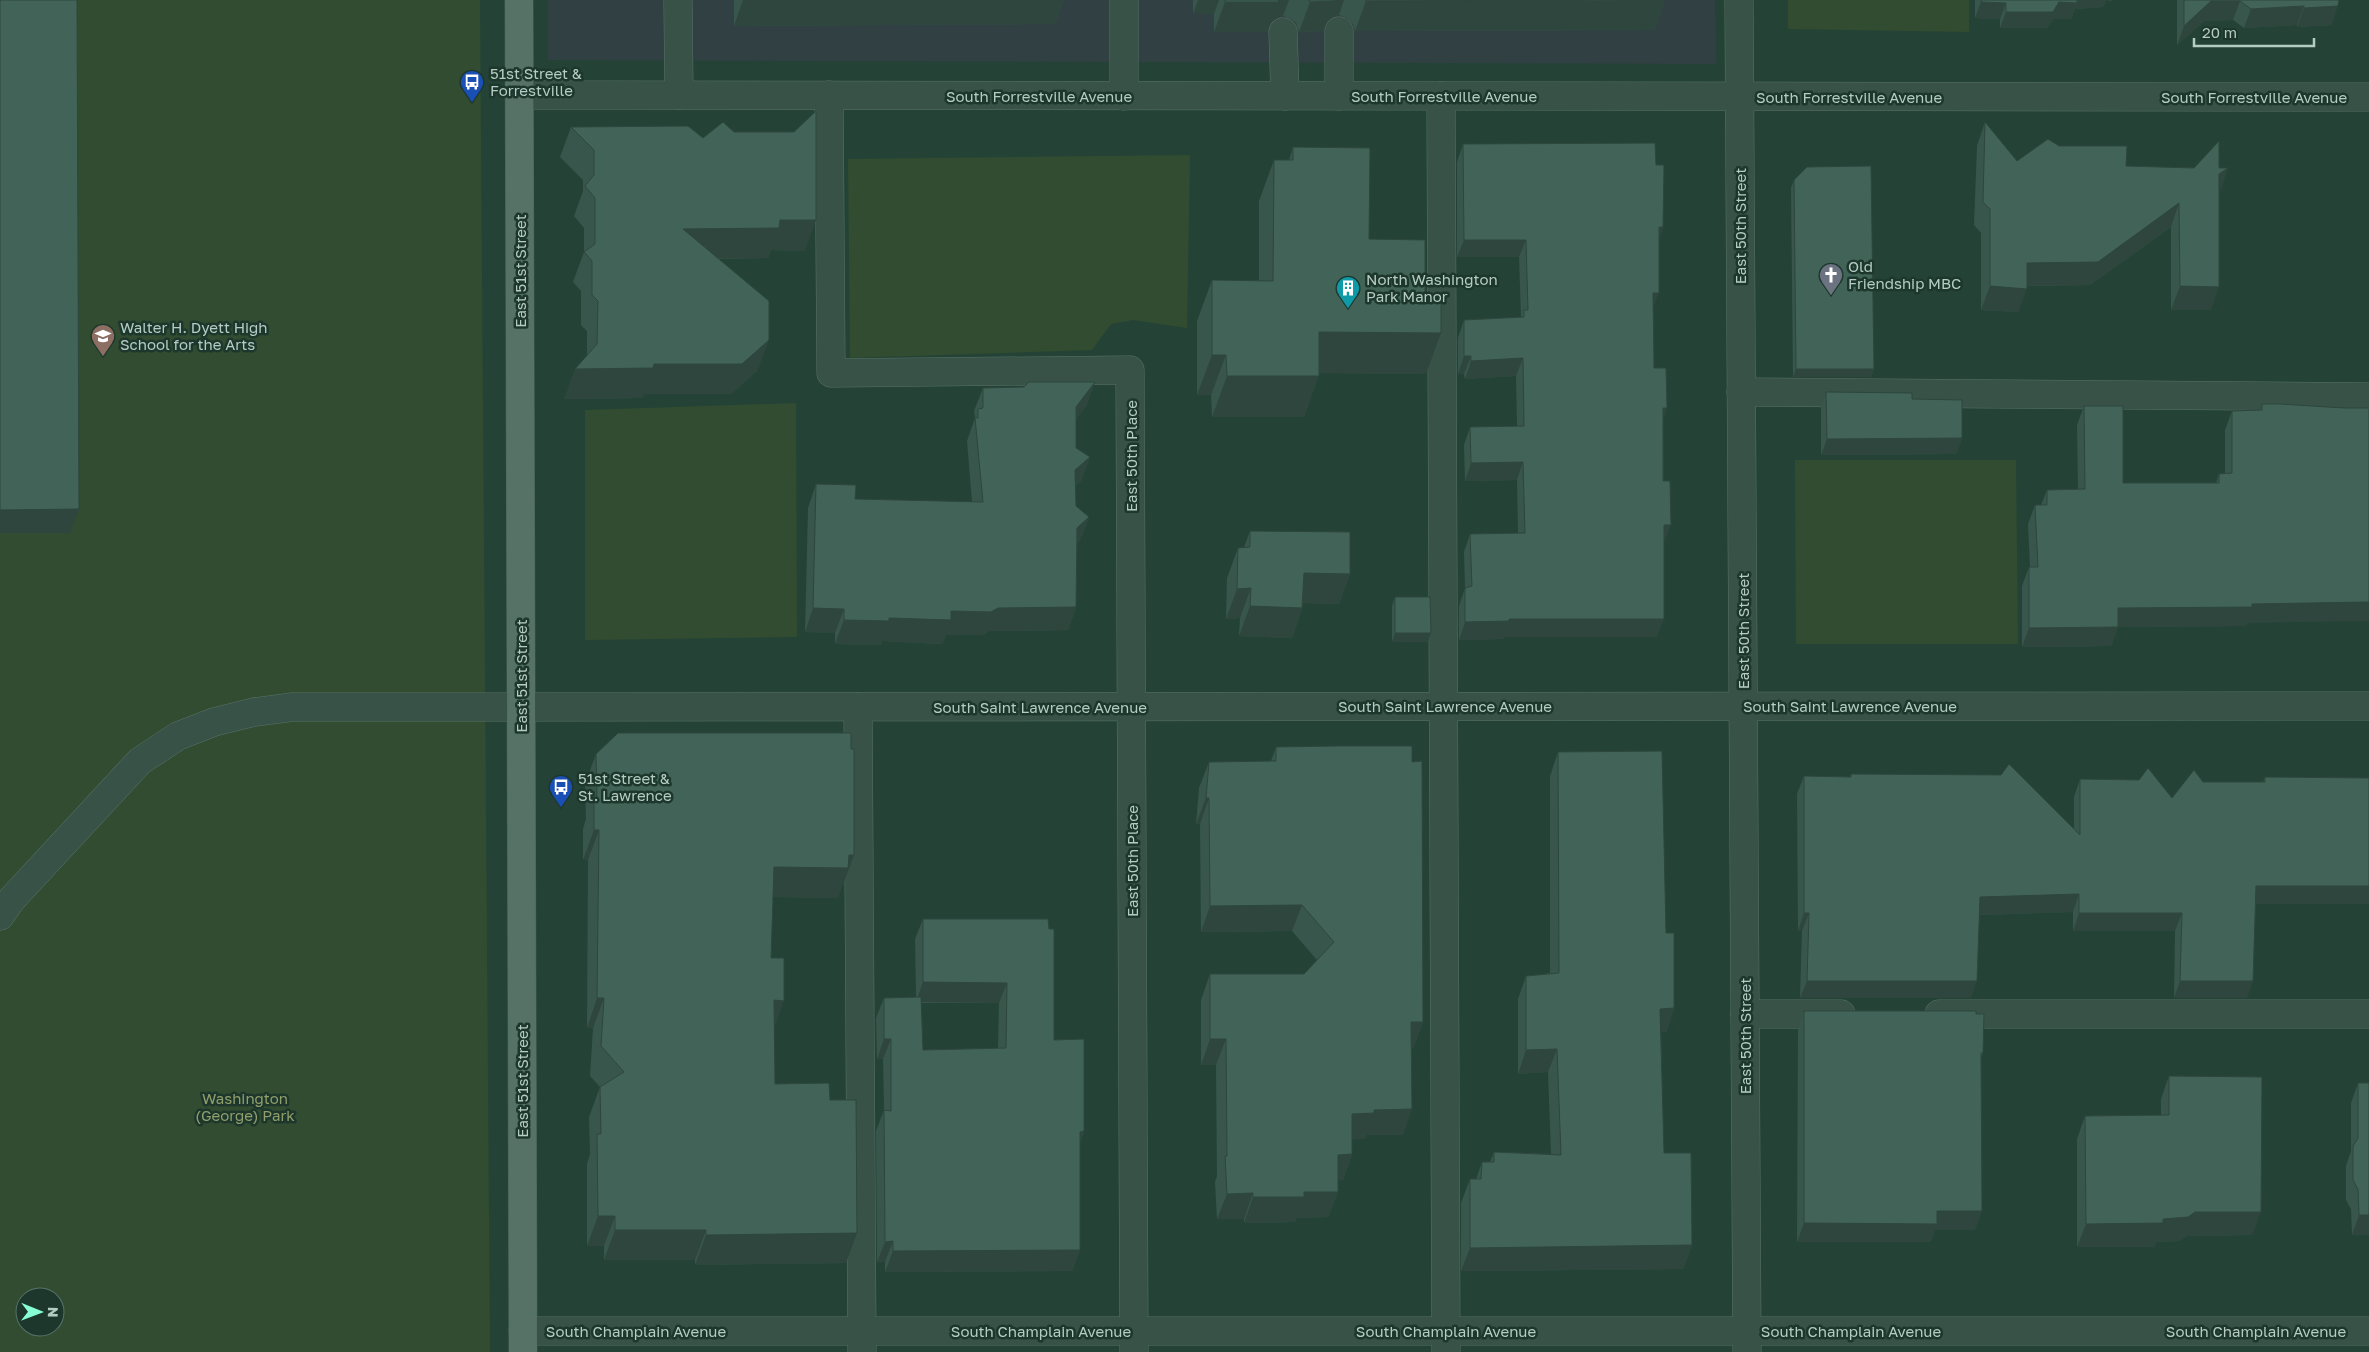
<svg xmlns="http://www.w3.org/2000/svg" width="2369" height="1352" font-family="'Golos Text',sans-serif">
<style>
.medical{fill:#314042}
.green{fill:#314c30;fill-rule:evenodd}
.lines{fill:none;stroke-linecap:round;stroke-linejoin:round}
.minor-casing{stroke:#597269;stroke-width:29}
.major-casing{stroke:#455e54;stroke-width:29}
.minor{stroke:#385248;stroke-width:28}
.major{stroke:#567267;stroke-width:28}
.wall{fill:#39564c;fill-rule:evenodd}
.shaded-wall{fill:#2e463e}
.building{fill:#426458;stroke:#2e463e}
.labels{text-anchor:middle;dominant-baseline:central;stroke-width:5;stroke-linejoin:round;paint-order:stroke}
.poi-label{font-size:15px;fill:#b5ccc4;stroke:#1d372d;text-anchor:start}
.street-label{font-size:15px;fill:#b5ccc4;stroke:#1d372d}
.park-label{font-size:15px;fill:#919f6a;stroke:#1d372d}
</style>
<rect width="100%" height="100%" fill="#244336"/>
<polygon class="medical" points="548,0 1715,0 1716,64 548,60"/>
<g class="green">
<path d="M0,0H480L490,1352H0ZM25,1297H55V1327H25Z"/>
<polygon points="1788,0 1969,0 1969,32 1788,29"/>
<polygon points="1190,155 1187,328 1133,320 1111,324 1092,350 850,358 848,159"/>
<polygon points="796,403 797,637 585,640 585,410"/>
<polygon points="1795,460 2016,460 2018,644 1796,644"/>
</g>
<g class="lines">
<g class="minor-casing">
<g id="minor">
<polyline points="678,0 679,95"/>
<polyline points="1124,0 1124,96"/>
<polyline points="1739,0 1747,1352"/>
<polyline points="1339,31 1339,96"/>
<polyline points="1283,32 1285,96"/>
<polyline points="519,95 2369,97"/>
<polyline points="829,95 831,373 1130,370 1134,1352"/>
<polyline points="1441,96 1446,1352"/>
<polyline points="1741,392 2369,397"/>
<polyline points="858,707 862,1352"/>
<polyline points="0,916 12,899 140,761 178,736 214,722 254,712 293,707 2369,706"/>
<polyline points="1745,1014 1841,1014"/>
<polyline points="1939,1014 2369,1014"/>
<polyline points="523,1331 2369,1331"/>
</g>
</g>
<g class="major-casing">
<polyline id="major" points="519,0 523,1352"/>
</g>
<use href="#minor" class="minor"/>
<use href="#major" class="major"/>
</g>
<g class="wall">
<polygon points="734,0 1064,0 1055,24 734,26"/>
<polygon points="1193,0 1665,0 1655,30 1355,31 1353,24 1347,18 1339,15 1332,17 1327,22 1323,31 1299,32 1296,23 1291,19 1283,16 1274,19 1271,23 1267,32 1214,32 1214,14 1193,14"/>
<polygon points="1975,0 2113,0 2113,1 2106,0 2103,7 2075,9 2071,19 2053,19 2047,28 2000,28 2000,19 1975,18"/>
<polygon points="2177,0 2339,0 2331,25 2297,27 2297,25 2244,28 2233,20 2204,21 2177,45"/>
<polygon points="1985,122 2017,161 2059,146 2126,166 2219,192 2211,310 2171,310 2171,227 2090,285 2027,286 2018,312 1981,310 1981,233 1974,225 1977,146"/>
<polygon points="571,127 805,251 771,250 768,258 719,259 758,370 731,394 644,394 642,398 564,399 587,356 587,331 581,325 581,291 573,282 584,252 584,228 574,216 583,191 583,180 560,157"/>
<polygon points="1463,144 1656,165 1663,227 1659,239 1653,309 1654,368 1663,420 1664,542 1657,637 1504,637 1503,639 1459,640 1459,606 1465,588 1464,552 1470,534 1518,533 1517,480 1465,481 1464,445 1470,427 1517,426 1516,376 1465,379 1464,374 1458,374 1458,338 1464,320 1521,317 1519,257 1457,257 1457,162"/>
<polygon points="1293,147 1369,239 1425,300 1426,374 1319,373 1304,417 1212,417 1211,395 1197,395 1197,321 1212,280 1259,281 1259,201 1274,160 1289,160"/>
<polygon points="1794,180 1874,369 1871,377 1793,377 1791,188"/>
<polygon points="1095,382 1086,406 1076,419 1076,448 1090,457 1081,481 1075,486 1076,506 1089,517 1080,540 1077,543 1076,607 1068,630 989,631 983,635 946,635 942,644 882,641 881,645 835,644 835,633 805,632 808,508 816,484 855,499 972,502 967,441 975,418 974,411 983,388 1024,387"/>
<polygon points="1826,392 1912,399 1962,438 1956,454 1821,455 1821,408"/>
<polygon points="2262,404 2247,623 2245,626 2118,627 2111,646 2022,647 2022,586 2029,567 2030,567 2028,524 2035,505 2041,505 2047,490 2078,489 2077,425 2084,406 2123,483 2216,483 2219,474 2225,474 2225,430 2232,411 2260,410"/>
<polygon points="1250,531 1350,574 1339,604 1303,603 1302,608 1292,638 1239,636 1240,618 1226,619 1227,578 1238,548 1244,547"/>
<polygon points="1395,597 1428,642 1392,642 1392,606"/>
<polygon points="1276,747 1423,1022 1413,1048 1412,1048 1403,1135 1366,1135 1365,1139 1352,1139 1352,1154 1343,1180 1338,1180 1338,1192 1328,1217 1296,1218 1295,1222 1244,1223 1244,1219 1217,1219 1215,1182 1217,1176 1216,1065 1201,1065 1201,1000 1210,974 1304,974 1317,960 1292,931 1201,932 1200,824 1196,824 1199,788 1209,762 1271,761"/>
<polygon points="1558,752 1666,933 1674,1008 1666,1032 1661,1032 1664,1153 1692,1245 1683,1269 1461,1271 1461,1203 1470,1179 1476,1179 1482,1162 1490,1162 1494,1152 1551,1154 1548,1072 1518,1074 1518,999 1526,976 1550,973 1550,776"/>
<polygon points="596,754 843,885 842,885 838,898 773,897 771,958 774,1027 775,1084 830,1100 846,1263 695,1265 695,1260 604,1260 604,1246 587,1246 587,1164 590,1154 589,1117 600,1087 590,1076 593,1028 587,1028 588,860 583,860 583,829 586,819 585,784"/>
<polygon points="1851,774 2074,829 2074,797 2080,779 2172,798 2203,782 2263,782 2265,777 2369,778 2369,904 2256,904 2247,998 2174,998 2175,931 2073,931 2073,912 1979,915 1971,998 1800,998 1802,931 1798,931 1797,794 1804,776 1850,777"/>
<path d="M923,919H1048L1054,1040L1084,1131L1080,1143V1250L1072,1271L885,1272V1262H877L876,1131L884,1110L883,1059H877L876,1018L884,998L916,997L915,939ZM921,1003H999L998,1048L923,1050Z"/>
<polygon points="1804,1011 1983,1053 1981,1058 1975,1230 1935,1230 1930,1242 1797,1242 1798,1030"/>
<polygon points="2169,1076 2252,1235 2187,1236 2179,1241 2156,1242 2154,1247 2077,1247 2077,1139 2085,1116 2161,1115 2161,1099"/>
<polygon points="2358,1083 2369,1083 2369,1235 2352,1235 2351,1209 2346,1200 2346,1166 2351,1151 2351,1103"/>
</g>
<g class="shaded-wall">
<polygon points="743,0 1064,0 1055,24 734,26"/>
<polygon points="1198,0 1219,0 1214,14 1193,14"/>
<polygon points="1278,0 1289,0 1283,16 1274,19 1271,23 1267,32 1214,32 1225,2"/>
<polygon points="1334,0 1344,0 1339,15 1332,17 1327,22 1323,31 1299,32 1310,2"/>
<polygon points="1665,0 1655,30 1355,31 1366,1"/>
<polygon points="2074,0 2113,0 2113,1 2106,0 2103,7 2075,9 2071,19 2053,19 2047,28 2000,28 2006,12"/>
<polygon points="2211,1 2240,1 2233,20 2204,21 2177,45 2184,26"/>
<polygon points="1981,2 2006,3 2000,19 1975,18"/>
<polygon points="2304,6 2297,25 2244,28 2251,9"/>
<polygon points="2338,6 2331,25 2297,27 2304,8"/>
<polygon points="2228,168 2220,192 2219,174"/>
<polygon points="2179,203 2171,227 2090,285 2019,286 2027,263"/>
<polygon points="780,220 816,220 805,251 771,250 768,258 672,259 683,229"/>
<polygon points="1659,227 1663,227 1657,244"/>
<polygon points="1464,240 1526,240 1519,257 1457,257"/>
<polygon points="1990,286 2027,289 2018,312 1981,310"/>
<polygon points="2180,286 2219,287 2211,310 2171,310"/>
<polygon points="1653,293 1659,293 1652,311"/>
<polygon points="1319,332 1441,333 1426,374 1304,373"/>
<polygon points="769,340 758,370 731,394 644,394 642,398 564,399 575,369 654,364"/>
<polygon points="1212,355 1226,355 1211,395 1197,395"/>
<polygon points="1464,356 1471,356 1464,374 1458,374"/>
<polygon points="1523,358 1516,376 1465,379 1471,361"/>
<polygon points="1796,369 1874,369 1871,377 1793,377"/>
<polygon points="1227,376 1319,376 1304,417 1212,417"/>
<polygon points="1095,382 1086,406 1068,430 1076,407"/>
<polygon points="1663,408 1667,408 1661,426"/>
<polygon points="1962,438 1956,454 1821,455 1827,439"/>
<polygon points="1090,457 1081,481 1066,494 1075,470"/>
<polygon points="1523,462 1517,480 1465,481 1471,463"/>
<polygon points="79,509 70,533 0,533 0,510"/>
<polygon points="1089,517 1080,540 1068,551 1077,528"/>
<polygon points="1664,525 1671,525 1664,542 1657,542"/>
<polygon points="1304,573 1350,574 1339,604 1293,603"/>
<polygon points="1251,588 1240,618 1226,619 1237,589"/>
<polygon points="2369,602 2369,621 2247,623 2245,626 2111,627 2118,608 2252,604"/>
<polygon points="1250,606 1302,608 1292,638 1239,636"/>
<polygon points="1076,607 1068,630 989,631 983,635 946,635 942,644 882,641 881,645 835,644 844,620 889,618 951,611 998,608"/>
<polygon points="813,608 844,609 835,633 805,632"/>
<polygon points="1509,619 1664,619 1657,637 1504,637 1503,639 1459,640 1465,622"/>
<polygon points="2118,627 2111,646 2022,647 2029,628"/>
<polygon points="1395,633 1431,633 1428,642 1392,642"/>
<polygon points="1206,798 1209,798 1200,824 1196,824"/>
<polygon points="594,830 599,830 588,860 583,860"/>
<polygon points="849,855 854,855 843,885 842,885 838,898 763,897 774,867"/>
<polygon points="2256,886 2369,886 2369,904 2250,904"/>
<polygon points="2079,894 2073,912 1974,915 1980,897"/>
<polygon points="1302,905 1292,931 1201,932 1210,906"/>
<polygon points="1804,913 1809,913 1802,931 1798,931"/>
<polygon points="2079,913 2182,913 2175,931 2073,931"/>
<polygon points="1807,981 1977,981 1971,998 1800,998"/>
<polygon points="2180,981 2253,981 2247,998 2174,998"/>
<polygon points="923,982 1007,983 999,1003 916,1002"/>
<polygon points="597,998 604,998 593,1028 587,1028"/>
<polygon points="774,1000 784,1001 773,1031"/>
<polygon points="1674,1008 1666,1032 1652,1032 1660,1009"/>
<polygon points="1411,1022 1423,1022 1413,1048 1402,1048"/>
<polygon points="884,1039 891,1039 883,1059 877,1059"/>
<polygon points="1210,1039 1226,1039 1216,1065 1201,1065"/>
<polygon points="1557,1049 1548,1072 1518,1074 1526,1050"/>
<polygon points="1412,1109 1403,1135 1366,1135 1365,1139 1343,1140 1352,1114 1374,1110"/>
<polygon points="1084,1131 1077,1152 1080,1132"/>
<polygon points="1352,1154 1343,1180 1328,1180 1338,1155"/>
<polygon points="1304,1192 1338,1192 1328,1217 1296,1218 1295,1222 1244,1223 1253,1197"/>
<polygon points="1253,1193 1244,1219 1217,1219 1227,1194"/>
<polygon points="1937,1211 1982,1211 1975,1230 1935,1230 1930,1242 1797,1242 1804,1223"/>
<polygon points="2195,1212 2261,1212 2252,1235 2187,1236 2179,1241 2156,1242 2154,1247 2077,1247 2086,1224"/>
<polygon points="2359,1215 2369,1215 2369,1235 2352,1235"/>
<polygon points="598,1216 615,1216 604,1246 587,1246"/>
<polygon points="615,1230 706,1230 695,1260 604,1260"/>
<polygon points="857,1233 846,1263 695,1265 706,1235"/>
<polygon points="893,1241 885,1262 877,1262 885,1242"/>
<polygon points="1692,1245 1683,1269 1461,1271 1470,1248"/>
<polygon points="1080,1250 1072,1271 885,1272 893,1251"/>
</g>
<g class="building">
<polygon points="0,0 77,0 79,509 0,510"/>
<polygon points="1225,0 1279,0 1278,2 1225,2"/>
<polygon points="1309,0 1335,0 1334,1 1310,2"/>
<polygon points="1365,0 1588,0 1366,1"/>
<polygon points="1981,0 2077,0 2077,3 2059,2 2053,12 2006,12 2006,3 1981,2"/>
<polygon points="2184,0 2339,0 2338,6 2304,8 2304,6 2251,9 2240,1 2211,1 2184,26"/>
<polygon points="816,111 816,220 780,220 779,228 683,229 769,301 769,340 742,364 654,364 653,368 575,369 597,344 598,301 592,295 592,261 584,252 595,244 595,198 585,186 594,175 594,150 571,127 688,126 703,138 723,122 734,132 794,132"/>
<polygon points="1985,122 2017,161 2048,139 2059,146 2127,146 2126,166 2194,168 2219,141 2219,168 2228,168 2219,174 2219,287 2180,286 2179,203 2098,262 2027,263 2027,289 1990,286 1990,209 1983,202"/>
<polygon points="1655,143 1656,165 1664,165 1663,227 1659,227 1659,293 1653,293 1654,368 1666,368 1667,408 1663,408 1663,481 1670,481 1671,525 1664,525 1664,619 1509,619 1509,621 1465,622 1465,588 1472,586 1470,534 1525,533 1523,462 1471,463 1470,427 1524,426 1523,358 1471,361 1471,356 1464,356 1464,320 1524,317 1524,310 1528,310 1526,240 1464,240 1463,144"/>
<polygon points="1293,147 1370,148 1369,239 1425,240 1425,300 1441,299 1441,333 1319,332 1319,376 1227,376 1226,355 1212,355 1212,280 1273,281 1274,160 1293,160"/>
<polygon points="1871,166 1874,369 1796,369 1794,180 1807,167"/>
<polygon points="1029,382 1095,382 1076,407 1076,448 1090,457 1075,470 1076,506 1089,517 1077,528 1076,607 998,608 991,612 951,611 951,620 889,618 889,621 844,620 844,609 813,608 816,484 856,485 855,499 983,502 975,418 978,418 978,409 983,408 983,388 1024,387"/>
<polygon points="1826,392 1912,393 1912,399 1962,400 1962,438 1827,439"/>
<polygon points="2262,404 2280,404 2344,408 2369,408 2369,602 2252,604 2252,607 2118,608 2118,627 2029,628 2029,567 2038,567 2035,505 2047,505 2047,490 2085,489 2084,406 2123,406 2123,483 2219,483 2219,474 2232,473 2232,411 2262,410"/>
<polygon points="1250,531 1350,532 1350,574 1304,573 1302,608 1250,606 1251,588 1237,589 1238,548 1250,547"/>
<polygon points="1395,597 1430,597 1431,633 1395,633"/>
<polygon points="618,733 851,733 851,749 854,749 854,855 849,855 848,868 774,867 771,958 784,958 784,1001 774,1000 775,1084 829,1083 830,1100 856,1100 857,1233 706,1235 706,1230 615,1230 615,1216 598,1216 597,1134 601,1134 600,1087 624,1072 601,1046 604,998 597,998 599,830 594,830 594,799 597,799 596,754"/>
<polygon points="1337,746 1412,746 1412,762 1422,761 1423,1022 1411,1022 1412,1109 1374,1110 1374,1113 1352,1114 1352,1154 1338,1155 1338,1192 1304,1192 1304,1197 1253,1197 1253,1193 1227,1194 1225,1156 1227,1156 1226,1039 1210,1039 1210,974 1304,974 1334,942 1302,905 1210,906 1209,798 1206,798 1209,762 1276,761 1276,747"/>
<polygon points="1662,751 1666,933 1674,933 1674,1008 1660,1009 1664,1153 1691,1153 1692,1245 1470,1248 1470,1179 1481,1179 1482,1162 1494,1162 1494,1152 1561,1155 1557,1049 1526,1050 1526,976 1559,973 1558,752"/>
<polygon points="2009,764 2080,835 2080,779 2139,780 2148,768 2172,798 2194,770 2203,782 2265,782 2265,777 2369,778 2369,886 2256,886 2253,981 2180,981 2182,913 2079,913 2079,894 1980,897 1977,981 1807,981 1809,913 1804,913 1804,776 1851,777 1851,774 2001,775"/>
<polygon points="923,919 1048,919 1049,929 1054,929 1054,1040 1084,1039 1084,1131 1080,1132 1080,1250 893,1251 893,1241 885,1242 884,1110 891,1111 891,1039 884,1039 884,998 921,997 923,1050 1006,1048 1007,983 923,982"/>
<polygon points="1804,1011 1976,1011 1976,1014 1984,1014 1983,1053 1981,1053 1982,1211 1937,1211 1937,1224 1804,1223"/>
<polygon points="2169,1076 2262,1077 2261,1212 2195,1212 2188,1217 2163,1219 2163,1223 2086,1224 2085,1116 2169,1115"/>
<polygon points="2358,1083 2369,1083 2369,1215 2359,1215 2358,1189 2353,1180 2353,1146 2358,1138"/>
</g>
<defs>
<g id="bus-pin" transform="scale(1.25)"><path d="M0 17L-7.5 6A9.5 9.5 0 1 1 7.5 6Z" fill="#1a4fb4" stroke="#1d372d"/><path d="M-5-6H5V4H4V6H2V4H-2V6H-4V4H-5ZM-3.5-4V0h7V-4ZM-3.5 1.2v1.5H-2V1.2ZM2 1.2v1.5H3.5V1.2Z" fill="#fff"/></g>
<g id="church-pin" transform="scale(1.25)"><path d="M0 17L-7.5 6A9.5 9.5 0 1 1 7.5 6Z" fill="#6b7280" stroke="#1d372d"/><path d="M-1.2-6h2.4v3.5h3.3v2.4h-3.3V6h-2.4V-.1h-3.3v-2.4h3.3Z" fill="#fff"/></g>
<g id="building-pin" transform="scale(1.25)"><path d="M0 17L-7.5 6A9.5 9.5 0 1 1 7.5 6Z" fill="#0f9aa8" stroke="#1d372d"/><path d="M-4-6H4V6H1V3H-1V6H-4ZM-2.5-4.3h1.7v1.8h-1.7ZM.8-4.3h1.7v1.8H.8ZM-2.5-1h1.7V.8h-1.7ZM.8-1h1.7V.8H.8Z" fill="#fff"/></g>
<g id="school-pin" transform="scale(1.25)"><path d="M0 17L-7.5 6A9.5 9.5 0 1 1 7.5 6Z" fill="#8d6e63" stroke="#1d372d"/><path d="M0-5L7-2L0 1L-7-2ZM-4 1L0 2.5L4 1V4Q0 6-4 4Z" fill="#fff"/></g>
</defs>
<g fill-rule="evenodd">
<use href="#bus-pin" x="472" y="82"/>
<use href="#church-pin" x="1831" y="275"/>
<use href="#building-pin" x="1348" y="288"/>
<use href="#school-pin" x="103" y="336"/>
<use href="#bus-pin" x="561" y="787"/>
</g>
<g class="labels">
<g class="poi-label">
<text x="490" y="73">51st Street &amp;<tspan x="490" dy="17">Forrestville</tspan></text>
<text x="1848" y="266">Old<tspan x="1848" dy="17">Friendship MBC</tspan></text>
<text x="1366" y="279">North Washington<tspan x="1366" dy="17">Park Manor</tspan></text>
<text x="120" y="327">Walter H. Dyett High<tspan x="120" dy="17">School for the Arts</tspan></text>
<text x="578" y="778">51st Street &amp;<tspan x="578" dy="17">St. Lawrence</tspan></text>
</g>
<g class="street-label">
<text x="1039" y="96">South Forrestville Avenue</text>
<text x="1444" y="96">South Forrestville Avenue</text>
<text x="1849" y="97">South Forrestville Avenue</text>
<text x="2254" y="97">South Forrestville Avenue</text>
<text transform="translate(1740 226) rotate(-90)">East 50th Street</text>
<text transform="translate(520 271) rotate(-90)">East 51st Street</text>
<text transform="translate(1131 456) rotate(-90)">East 50th Place</text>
<text transform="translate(1743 631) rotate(-90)">East 50th Street</text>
<text transform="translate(521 676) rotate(-90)">East 51st Street</text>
<text x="1445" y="706">South Saint Lawrence Avenue</text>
<text x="1850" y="706">South Saint Lawrence Avenue</text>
<text x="1040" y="707">South Saint Lawrence Avenue</text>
<text transform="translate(1132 861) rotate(-90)">East 50th Place</text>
<text transform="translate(1745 1036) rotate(-90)">East 50th Street</text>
<text transform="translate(522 1081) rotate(-90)">East 51st Street</text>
<text x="636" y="1331">South Champlain Avenue</text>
<text x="1041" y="1331">South Champlain Avenue</text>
<text x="1446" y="1331">South Champlain Avenue</text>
<text x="1851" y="1331">South Champlain Avenue</text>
<text x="2256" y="1331">South Champlain Avenue</text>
</g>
<g class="park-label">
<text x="245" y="1098">Washington<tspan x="245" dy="17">(George) Park</tspan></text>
</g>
</g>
<g transform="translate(40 1312) rotate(91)"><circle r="24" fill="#1d372d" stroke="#5a7369"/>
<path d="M0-4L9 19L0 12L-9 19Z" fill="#87ffd5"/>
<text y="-8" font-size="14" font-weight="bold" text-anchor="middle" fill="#b5ccc4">N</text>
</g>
<path d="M2194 38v8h120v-8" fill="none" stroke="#b5ccc4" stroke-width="2.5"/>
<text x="2202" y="38" font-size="15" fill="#b5ccc4" stroke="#1d372d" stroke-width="4" paint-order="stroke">20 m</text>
</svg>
